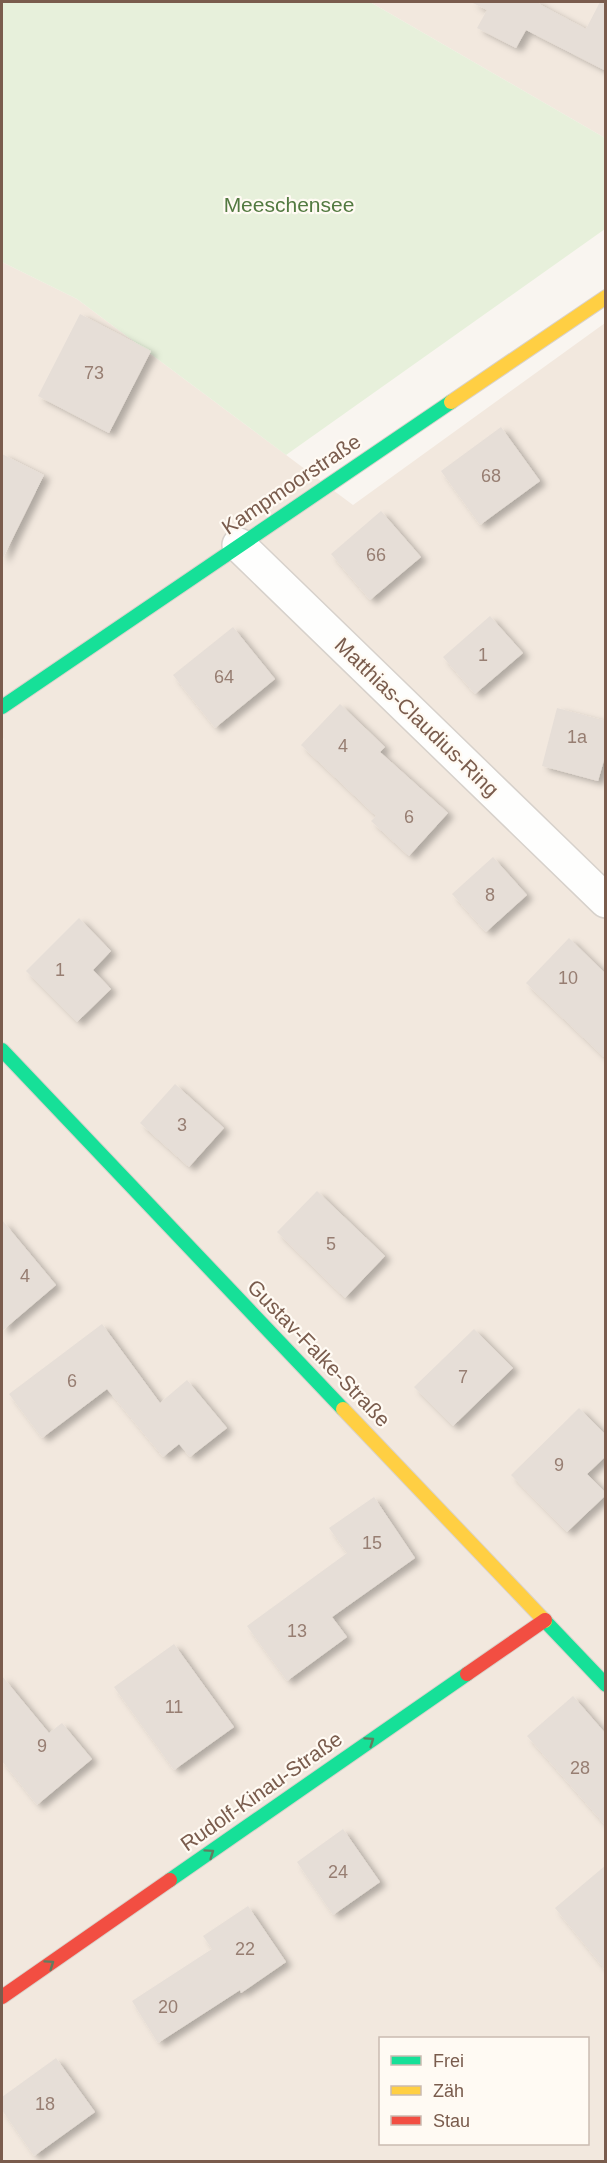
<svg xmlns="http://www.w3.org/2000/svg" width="607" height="2163" font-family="Arial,sans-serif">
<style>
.residential{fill:#f2e8de;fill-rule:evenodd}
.green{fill:#e7f0db}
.building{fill:#e6ded7;filter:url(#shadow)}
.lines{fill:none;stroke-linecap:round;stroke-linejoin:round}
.street-casing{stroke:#d7d1cb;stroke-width:36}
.fast-casing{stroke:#d9d2cb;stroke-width:16}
.slow-casing{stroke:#d9d2cb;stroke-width:16}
.jam-casing{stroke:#d9d2cb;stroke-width:16}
.street{stroke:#fefefd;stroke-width:33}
.fast{stroke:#16e098;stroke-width:14}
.slow{stroke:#ffcf43;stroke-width:14}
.jam{stroke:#f24e42;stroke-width:14}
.oneway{stroke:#617d60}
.labels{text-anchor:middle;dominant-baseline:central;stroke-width:4.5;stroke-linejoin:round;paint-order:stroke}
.number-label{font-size:18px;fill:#977e72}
.park-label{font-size:21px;fill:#537a41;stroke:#fffaf3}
.street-label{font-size:21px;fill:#7a5c4d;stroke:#fffaf3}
</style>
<defs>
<filter id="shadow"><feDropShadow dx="6" dy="4" stdDeviation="3" flood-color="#0004"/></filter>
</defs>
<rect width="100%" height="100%" fill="#f9f5f0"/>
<g class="residential">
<polygon points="370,2 605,2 605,138"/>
<path d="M2,262L77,299L353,505L605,323V2161H2V741L4,739L2,738ZM380,2038H588V2144H380Z"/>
</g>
<polygon class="green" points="2,2 370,2 605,138 605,229 286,455 77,299 2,262"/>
<g class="building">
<polygon points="471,2 540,2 539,4 586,29 600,2 606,2 606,71 526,30 516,48 477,28 487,10"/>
<polygon points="80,314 151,351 109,433 38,396"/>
<polygon points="501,427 540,481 480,525 441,471"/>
<polygon points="2,454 44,475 2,560"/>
<polygon points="381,511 421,557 370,600 331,554"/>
<polygon points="490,616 523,653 475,694 443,657"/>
<polygon points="233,627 275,679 215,728 173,675"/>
<polygon points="340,704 385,747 380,752 448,813 409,856 371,821 376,816 301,745"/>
<polygon points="557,708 606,721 606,753 598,781 542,766"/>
<polygon points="493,857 527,895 486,932 452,894"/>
<polygon points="79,918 111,951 93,970 111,989 77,1022 26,971"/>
<polygon points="569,938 606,974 606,1059 526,983"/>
<polygon points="175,1084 224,1128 189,1167 140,1123"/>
<polygon points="317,1191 385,1256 345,1298 277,1232"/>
<polygon points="2,1220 56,1285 2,1331"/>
<polygon points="102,1324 160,1403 187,1380 227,1428 190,1457 179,1444 163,1457 107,1389 42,1438 9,1394"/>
<polygon points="474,1329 513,1368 453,1426 414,1387"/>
<polygon points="579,1408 606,1435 606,1456 587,1474 606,1493 606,1495 567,1532 511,1475"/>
<polygon points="374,1497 415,1558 332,1617 347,1637 287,1681 247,1626 347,1553 329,1528"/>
<polygon points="174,1644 234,1727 174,1770 114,1687"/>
<polygon points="2,1676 49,1733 62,1723 92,1759 37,1805 2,1761"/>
<polygon points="573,1696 606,1734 606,1826 527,1736"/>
<polygon points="343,1829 380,1882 333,1915 297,1862"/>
<polygon points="606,1865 606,1971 555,1908"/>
<polygon points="248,1906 286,1962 241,1993 240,1990 158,2043 132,2001 212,1949 203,1936"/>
<polygon points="56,2058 95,2112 34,2156 2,2110 2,2097"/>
</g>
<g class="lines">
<g class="street-casing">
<polyline id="street" points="239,545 606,901"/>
</g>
<g class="fast-casing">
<g id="fast">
<polyline points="2,707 451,402"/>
<polyline points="2,1050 343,1409"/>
<polyline points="545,1621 606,1685"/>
<polyline points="170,1880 467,1674"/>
</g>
</g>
<g class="slow-casing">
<g id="slow">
<polyline points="451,402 606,297"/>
<polyline points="343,1409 545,1621"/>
</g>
</g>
<g class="jam-casing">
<g id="jam">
<polyline points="467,1674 545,1620"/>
<polyline points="2,1997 170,1880"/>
</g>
</g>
<use href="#street" class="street"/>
<use href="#fast" class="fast"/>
<use href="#slow" class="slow"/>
<use href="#jam" class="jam"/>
</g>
<defs><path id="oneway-chevron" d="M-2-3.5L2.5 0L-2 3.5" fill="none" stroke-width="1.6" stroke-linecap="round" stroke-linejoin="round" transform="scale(1.5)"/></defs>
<g class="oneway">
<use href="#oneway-chevron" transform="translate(370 1741) rotate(-35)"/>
<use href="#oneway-chevron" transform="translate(210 1853) rotate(-35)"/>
<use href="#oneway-chevron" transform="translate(50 1964) rotate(-35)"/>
</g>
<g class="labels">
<g class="number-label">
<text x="94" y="373">73</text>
<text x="491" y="476">68</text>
<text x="376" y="555">66</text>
<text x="483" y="655">1</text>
<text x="224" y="677">64</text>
<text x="577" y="737">1a</text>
<text x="343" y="746">4</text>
<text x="409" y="817">6</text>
<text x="490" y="895">8</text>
<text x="60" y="970">1</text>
<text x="568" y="978">10</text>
<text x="182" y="1125">3</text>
<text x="331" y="1244">5</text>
<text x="25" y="1276">4</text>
<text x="463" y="1377">7</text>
<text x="72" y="1381">6</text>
<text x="559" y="1465">9</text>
<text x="372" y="1543">15</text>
<text x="297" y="1631">13</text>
<text x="174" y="1707">11</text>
<text x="42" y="1746">9</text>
<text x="580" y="1768">28</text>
<text x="338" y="1872">24</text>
<text x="245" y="1949">22</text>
<text x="168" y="2007">20</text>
<text x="45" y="2104">18</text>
</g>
<g class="park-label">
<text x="289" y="204">Meeschensee</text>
</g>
<g class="street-label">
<text transform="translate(291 484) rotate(-34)">Kampmoorstraße</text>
<text transform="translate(417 717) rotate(44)">Matthias-Claudius-Ring</text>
<text transform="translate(319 1353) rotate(46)">Gustav-Falke-Straße</text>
<text transform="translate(261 1791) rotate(-35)">Rudolf-Kinau-Straße</text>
</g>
</g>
<rect width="607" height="2163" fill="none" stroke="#7a5c4d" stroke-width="6"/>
<rect x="379" y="2037" width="210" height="108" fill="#fffaf3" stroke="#cabbb1" stroke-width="1.5"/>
<rect x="391" y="2056" width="30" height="9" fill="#16e098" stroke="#cabbb1" stroke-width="1.5"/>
<text x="433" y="2067" font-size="18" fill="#7a5c4d">Frei</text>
<rect x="391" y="2086" width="30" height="9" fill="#ffcf43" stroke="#cabbb1" stroke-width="1.5"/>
<text x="433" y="2097" font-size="18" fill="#7a5c4d">Zäh</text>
<rect x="391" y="2116" width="30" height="9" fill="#f24e42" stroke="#cabbb1" stroke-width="1.5"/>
<text x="433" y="2127" font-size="18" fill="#7a5c4d">Stau</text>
</svg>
